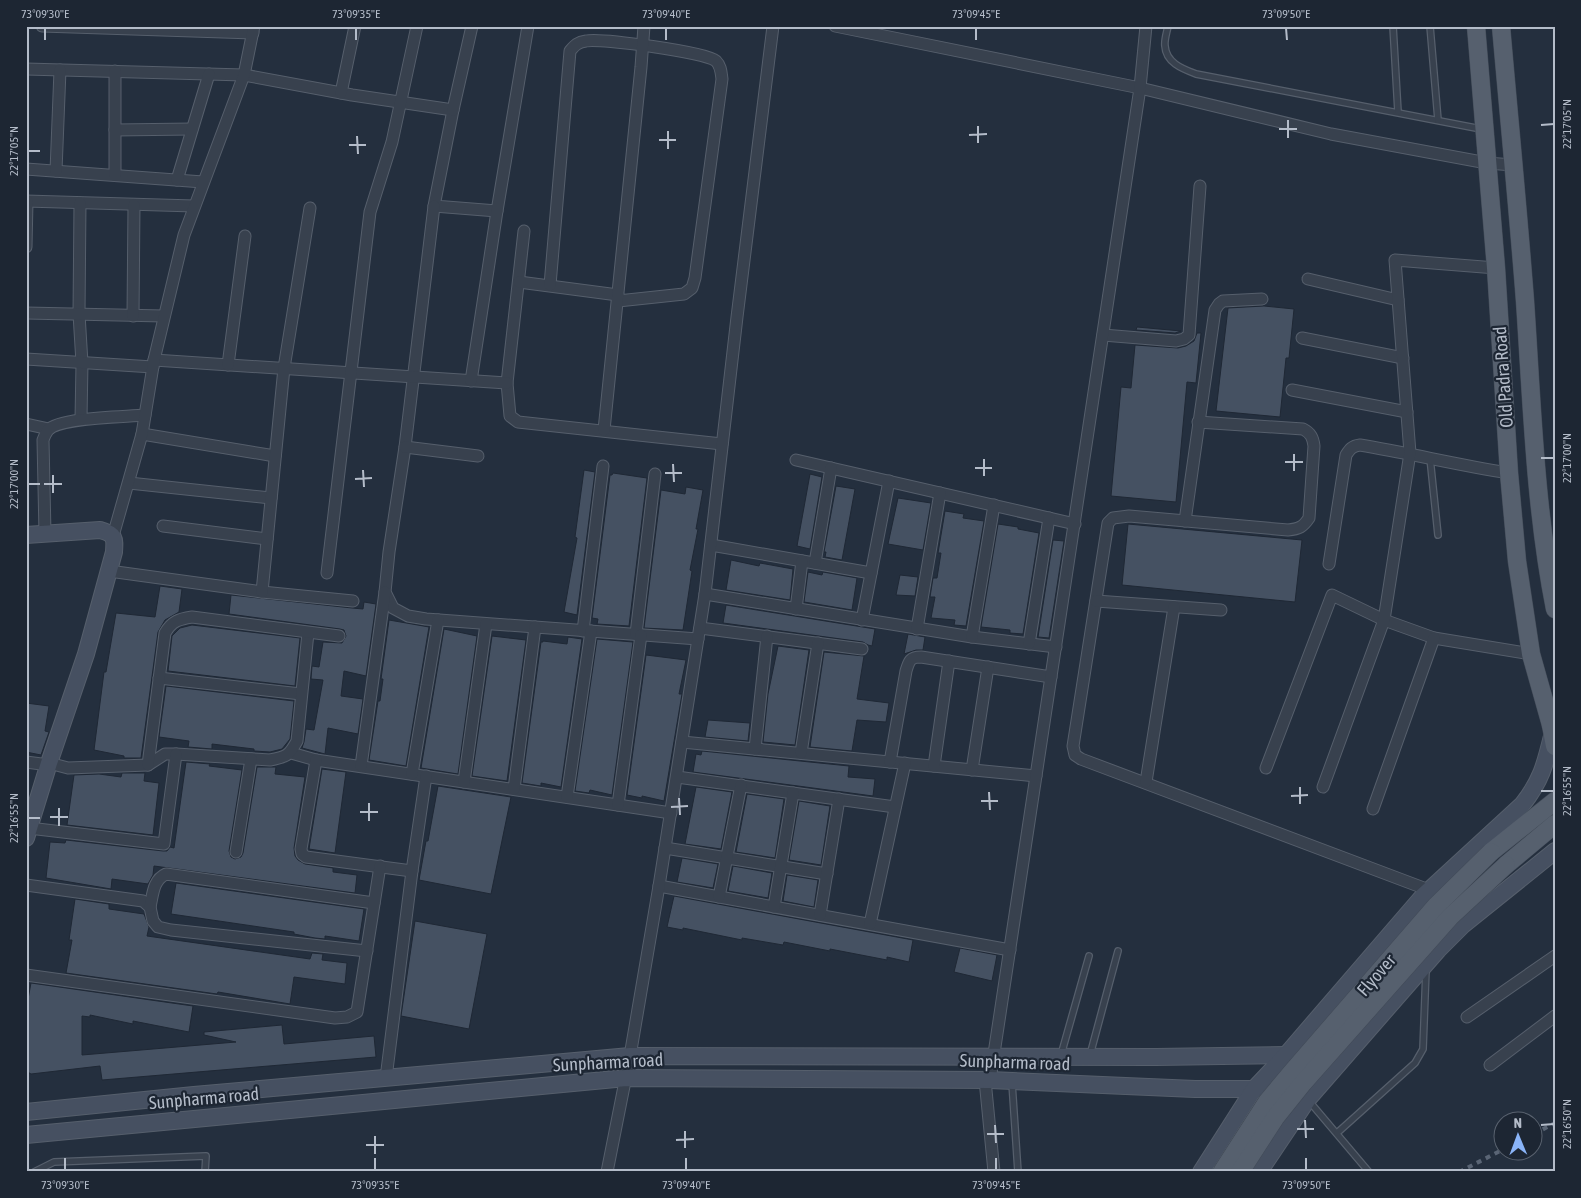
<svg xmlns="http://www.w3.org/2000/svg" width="1581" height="1198" font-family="'Asap Condensed',sans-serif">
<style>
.building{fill:#455162;stroke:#1f2835}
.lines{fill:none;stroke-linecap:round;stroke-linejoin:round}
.lane-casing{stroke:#565f6c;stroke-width:8}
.street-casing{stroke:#565f6c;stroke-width:13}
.secondary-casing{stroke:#565f6c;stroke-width:18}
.primary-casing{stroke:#414a57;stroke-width:19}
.lane{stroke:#38414e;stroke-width:5.5}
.street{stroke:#38414e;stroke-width:11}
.secondary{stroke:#465061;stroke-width:16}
.primary{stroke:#56606e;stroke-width:18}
.rail{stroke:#5a6575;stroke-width:4;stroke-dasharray:5 5;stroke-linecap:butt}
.primary-bridge-casing{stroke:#414a57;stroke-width:19;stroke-linecap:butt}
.primary-bridge{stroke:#56606e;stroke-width:18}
.ticks{fill:none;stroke:#b4bcc9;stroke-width:2}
.labels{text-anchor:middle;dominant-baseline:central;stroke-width:4.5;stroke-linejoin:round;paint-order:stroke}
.street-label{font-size:18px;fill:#b4bcc9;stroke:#1d2633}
.neatline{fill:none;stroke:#b4bcc9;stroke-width:2}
.ticks-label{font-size:12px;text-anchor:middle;fill:#b4bcc9}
</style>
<rect width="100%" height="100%" fill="#242f3e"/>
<g class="building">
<polygon points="1264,306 1294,309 1289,358 1286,358 1280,417 1216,411 1228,308"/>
<polygon points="1137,327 1181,331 1175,333 1136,330"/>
<polygon points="1197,333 1201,333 1196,383 1187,382 1176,502 1111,496 1121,387 1131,388 1135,345 1178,348 1186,346 1194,341"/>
<polygon points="584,470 595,472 577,615 564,612 577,538 575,537"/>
<polygon points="613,473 647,478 629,626 597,624 598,619 592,618 610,475 612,475"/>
<polygon points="810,474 822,477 810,549 797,546"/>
<polygon points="836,486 855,489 842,560 825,557 826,552 824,552"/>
<polygon points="686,487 703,490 696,529 698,529 690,570 692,571 683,630 644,628 661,490 685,494"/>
<polygon points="898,498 931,503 923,550 888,544"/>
<polygon points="945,511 964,514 963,518 984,521 966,626 954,625 955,620 931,618 935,597 930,597 933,578 937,578 941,553 938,553"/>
<polygon points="998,524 1018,527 1018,529 1039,533 1023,634 1010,633 1010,630 981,627"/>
<polygon points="1128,524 1302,540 1295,602 1122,585"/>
<polygon points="1053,540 1064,541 1049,638 1038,637"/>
<polygon points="731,560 759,566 760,563 793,569 790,600 726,590"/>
<polygon points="808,572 822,575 823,572 857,578 852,610 804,602"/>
<polygon points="900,575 918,577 915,596 896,595"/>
<polygon points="160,586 182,589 179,612 165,620 158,632 141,758 124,758 124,756 94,750 104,672 106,672 116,613 155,617"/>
<polygon points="231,595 352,608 363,609 364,602 376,604 366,676 344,671 341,696 363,699 358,734 328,728 325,754 302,748 304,742 306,729 314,730 323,680 311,679 312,666 319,667 323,642 342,643 346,636 344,630 340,629 229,614"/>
<polygon points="726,605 875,629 872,646 868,645 863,642 723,623"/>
<polygon points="389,620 429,627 406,766 369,760 378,701 380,701 383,679 381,679"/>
<polygon points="192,625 300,638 295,686 168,671 172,636 180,628"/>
<polygon points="444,629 477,636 458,774 421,768"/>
<polygon points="908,634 925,637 923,650 916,650 904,654"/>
<polygon points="492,636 526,640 507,781 472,776"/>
<polygon points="568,637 582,639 561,787 541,783 541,786 522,783 541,642 543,642 543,641 567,644"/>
<polygon points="597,639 633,642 612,795 590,790 589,793 575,791"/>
<polygon points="778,646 809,650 795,745 763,742 768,694"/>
<polygon points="824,652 864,656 857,699 889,703 886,722 857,720 852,751 810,747"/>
<polygon points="646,655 686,660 679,694 682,694 664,801 642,796 642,798 627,795"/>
<polygon points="166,686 294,701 290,739 282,749 270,752 254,751 254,749 212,744 212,749 188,747 189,741 159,737"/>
<polygon points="26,703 49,706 45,731 49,732 41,755 26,752"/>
<polygon points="708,720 750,723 748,741 705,737"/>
<polygon points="702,751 849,766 848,777 875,779 873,796 693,772 696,754 701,755"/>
<polygon points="186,762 210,764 209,766 242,770 229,851 231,857 235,859 241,857 243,853 257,767 276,767 275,774 305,777 294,848 295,856 298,860 305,864 333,868 333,872 357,875 355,893 154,866 153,875 148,884 112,879 111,889 46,878 50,842 65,843 66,840 163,851 167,851 170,847 174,848"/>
<polygon points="322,769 346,772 335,853 309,849"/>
<polygon points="122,773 145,773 144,781 159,783 153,835 67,825 74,775 99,774 121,777"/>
<polygon points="438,786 511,797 491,894 419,880 426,841 428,841"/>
<polygon points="696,787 732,792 721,849 685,844"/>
<polygon points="747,794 784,799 775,858 736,852"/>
<polygon points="799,801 830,806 821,865 789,860"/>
<polygon points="682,858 718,864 713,888 677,882"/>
<polygon points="733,866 772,873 768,898 728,891"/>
<polygon points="787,875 818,880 814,907 783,901"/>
<polygon points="176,883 364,909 359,941 325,936 325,939 315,938 294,934 294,932 171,914"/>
<polygon points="674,896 913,940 909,962 887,957 887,960 830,949 830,951 784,942 783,945 742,938 742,940 683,928 683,930 667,927"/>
<polygon points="75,899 109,904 109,909 144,914 149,927 147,936 310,959 312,953 323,954 322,960 347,963 345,984 294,977 290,1004 218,992 217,994 66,973 72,940 69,940"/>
<polygon points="415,921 487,934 469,1029 401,1016"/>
<polygon points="960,948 997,955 992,981 954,972"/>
<polygon points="31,983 193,1006 189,1032 133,1021 133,1024 90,1015 90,1017 82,1016 82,1055 236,1042 204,1035 204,1032 282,1025 284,1044 374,1036 376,1057 102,1080 100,1066 31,1074 26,1071 26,1010"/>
</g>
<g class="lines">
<g class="lane-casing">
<g id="lane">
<path d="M1168,26C1167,32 1164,40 1165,46C1166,63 1183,69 1196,74L1481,129"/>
<polyline points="1393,26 1398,112"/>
<polyline points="1430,26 1438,120"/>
<polyline points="1430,458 1438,535"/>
<polyline points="1061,1055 1089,956"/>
<polyline points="1090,1055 1118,951"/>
<polyline points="1012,1083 1018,1172"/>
<polyline points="1309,1101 1369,1172"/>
<polyline points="1337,1133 1415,1063 1423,1049 1426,970"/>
<polyline points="34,1172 54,1162 206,1156 205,1172"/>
</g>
</g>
<g class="street-casing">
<g id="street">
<polyline points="42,26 253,33"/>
<polyline points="835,26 1140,88 1331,134 1487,163 1513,165"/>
<polyline points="26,69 244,75 352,95 453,110 434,206 497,211"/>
<polyline points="341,93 355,26"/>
<polyline points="453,110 472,26"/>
<polyline points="115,130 192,129"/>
<polyline points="26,169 203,182"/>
<polyline points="56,171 60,70"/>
<polyline points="115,175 115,71"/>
<polyline points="177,180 209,74"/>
<polyline points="26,201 194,206"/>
<polyline points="80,203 79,314 82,363 81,419"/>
<polyline points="434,206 405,447 389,552 385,592 393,608 408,616 426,619 698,639"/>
<polyline points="524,231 507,383 510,416 518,422 722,444"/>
<polyline points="26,247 27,201"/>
<polyline points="1308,279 1398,300"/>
<polyline points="519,282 618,295"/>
<path d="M550,285L570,51C575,45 578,42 586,41C601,38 705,52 716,61C721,66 721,72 722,79L695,278L692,288L684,294L618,301"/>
<polyline points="26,313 164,316"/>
<polyline points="133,316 134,205"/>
<polyline points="1103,335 1176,341 1184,339 1189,335 1200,186"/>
<polyline points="1302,338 1403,358"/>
<polyline points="26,359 153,367"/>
<polyline points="154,360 507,383"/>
<polyline points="228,365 245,236"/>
<polyline points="471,381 497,211 528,26"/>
<polyline points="1292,390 1407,412"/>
<path d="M1198,422L1303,429C1311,433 1313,438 1314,446L1309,518C1303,527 1299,529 1288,530L1129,516L1113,518L1108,523L1073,746L1075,755L1081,759L1429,890"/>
<polyline points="26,424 49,429"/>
<polyline points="604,430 641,67 644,26"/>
<polyline points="142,434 275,456"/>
<polyline points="405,447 478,456"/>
<polyline points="796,460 1075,524"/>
<polyline points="129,483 271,498"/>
<polyline points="1185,521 1215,310 1219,304 1223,301 1262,299"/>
<polyline points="163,526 267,539"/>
<path d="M45,534L43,440C44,437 46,433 48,430C60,417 126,417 145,415"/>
<polyline points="113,536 142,434 154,360 184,235 244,75 254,26"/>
<polyline points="711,545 871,573"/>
<polyline points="815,563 831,468"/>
<path d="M1329,564L1346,455C1350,449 1352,446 1360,445C1409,453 1458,465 1509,473"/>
<polyline points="109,571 262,592 353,601"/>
<polyline points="327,573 370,212 392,142 417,26"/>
<polyline points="262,592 284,368 310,208"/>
<polyline points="705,594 972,637 1056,647"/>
<polyline points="1096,601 1221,610"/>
<polyline points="796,609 802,561"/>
<polyline points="862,620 889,481"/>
<polyline points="700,628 862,649"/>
<polyline points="917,629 940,493"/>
<polyline points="583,631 603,466"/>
<polyline points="636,634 655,474"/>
<polyline points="972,637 994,505"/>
<polyline points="1029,644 1049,518"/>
<polyline points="159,678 301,694"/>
<polyline points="682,742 1036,776"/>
<polyline points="755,749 767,636"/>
<polyline points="291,753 316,760 671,813"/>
<polyline points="801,753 818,643"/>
<polyline points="316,760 301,849 302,854 306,857 412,871"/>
<polyline points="26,762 49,765"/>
<path d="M890,762L906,671C909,661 910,657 921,657L1051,677"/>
<path d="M49,763L68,768L148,765L165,754H176L270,760C286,757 289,756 297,741L308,633"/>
<path d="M148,765L165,633C172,621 179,619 192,617L339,636"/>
<polyline points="361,766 385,592"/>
<polyline points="934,766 949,661"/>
<polyline points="1266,768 1332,595 1384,620 1434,638 1531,654"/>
<polyline points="972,770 988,667"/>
<polyline points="412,774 438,620"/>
<polyline points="677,777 895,807"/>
<polyline points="464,782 486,624"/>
<polyline points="1146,782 1174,607"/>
<polyline points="1323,787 1384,620 1410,453 1395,260 1496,268"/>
<polyline points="514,789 535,627"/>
<polyline points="567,797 591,631"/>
<polyline points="618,805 641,635"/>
<polyline points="1373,809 1434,638"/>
<polyline points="29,828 164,844 176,754"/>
<polyline points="665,848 827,874"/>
<polyline points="236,852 251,759"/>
<polyline points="26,885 143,901 150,907 153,921 158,927 171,930 367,951"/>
<polyline points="659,886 1010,950"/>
<polyline points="719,897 741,785"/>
<path d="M150,907C153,894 153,880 166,874L374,903"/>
<polyline points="774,907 793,793"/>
<polyline points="820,915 839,799"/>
<polyline points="870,924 905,763"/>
<polyline points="26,975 335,1018 347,1017 357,1012 380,866"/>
<polyline points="1467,1017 1555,956"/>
<polyline points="1490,1065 1555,1016"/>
<polyline points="386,1078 412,871 426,776"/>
<polyline points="985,1080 994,1172"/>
<polyline points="990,1080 1140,88 1146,26"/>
<polyline points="607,1172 630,1056 659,886 705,594 737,317 773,26"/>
</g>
</g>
<g class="secondary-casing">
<g id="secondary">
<path d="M26,535L100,530C115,534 115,538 114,552L86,654L49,763L26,838"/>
<polyline points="26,1112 194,1095 630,1056 1156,1057 1286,1055"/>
<polyline points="26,1135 626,1078 990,1080 1195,1089 1254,1089 1319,1086"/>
<path d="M1201,1172L1254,1089L1286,1055L1423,896L1522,805C1541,781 1545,765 1552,736"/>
<polyline points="1259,1172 1308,1099 1438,950 1463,925 1555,851"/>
</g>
</g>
<g class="primary-casing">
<g id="primary">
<polyline points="1476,26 1496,268 1509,473 1517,561 1531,654 1551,725"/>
<path d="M1501,26C1509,118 1518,209 1525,301C1532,404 1535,508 1555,609"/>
<polyline points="1555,719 1551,725 1555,746"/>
<polyline points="1491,852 1555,801"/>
<polyline points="1506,865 1555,824"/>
</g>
</g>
<use href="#lane" class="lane"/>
<use href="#street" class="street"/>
<use href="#secondary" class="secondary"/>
<use href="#primary" class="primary"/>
<g class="rail">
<polyline points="1534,1134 1555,1123"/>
<polyline points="1459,1172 1504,1149"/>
</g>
<g class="primary-bridge-casing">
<g id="primary-bridge">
<polyline points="1222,1172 1267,1102 1292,1072 1436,906 1491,852"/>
<polyline points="1240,1172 1275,1118 1303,1083 1450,917 1506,865"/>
</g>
</g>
<use href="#primary-bridge" class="primary-bridge"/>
</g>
<path class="ticks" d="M45,28V40M356,28V40M666,28V40M976,28V40M1286,28L1287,40M1288,120V138M1541,125L1554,124M978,126V143M1279,129H1297M668,131V149M969,135L987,134M357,136L358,154M659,140H676M349,145H366M28,151H40M1294,454V471M1541,458H1554M984,459V476M1285,462H1303M673,464L674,482M975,468H992M363,470L364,487M665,473H682M53,475V493M355,479L372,478M28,484H40M44,484H62M1300,787V804M1541,791H1554M989,792L990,810M1291,796L1308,795M679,798L680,815M981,801H998M369,803V821M671,807L688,806M59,808V826M360,812H378M50,817H68M28,818H40M1305,1120L1306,1138M995,1125L996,1143M1541,1125L1554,1124M1297,1129H1314M685,1131V1148M987,1134H1004M375,1136V1154M676,1140L694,1139M366,1145H384M65,1158V1170M375,1158V1170M686,1158V1170M996,1158V1170M1306,1158V1170"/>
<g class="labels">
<g class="street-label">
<text transform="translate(1503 377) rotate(-94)">Old Padra Road</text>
<text transform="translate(1376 975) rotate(-49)">Flyover</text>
<text transform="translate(608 1062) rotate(-3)">Sunpharma road</text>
<text transform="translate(1015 1062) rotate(2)">Sunpharma road</text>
<text transform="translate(204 1098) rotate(-5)">Sunpharma road</text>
</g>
</g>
<rect width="1581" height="1198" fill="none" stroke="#1d2633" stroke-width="55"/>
<g transform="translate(1518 1136) rotate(359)"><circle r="24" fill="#1d2633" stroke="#59626f"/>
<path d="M0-4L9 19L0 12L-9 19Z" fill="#8ab4f8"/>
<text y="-8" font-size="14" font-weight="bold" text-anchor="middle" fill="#b4bcc9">N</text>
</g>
<rect x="28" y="28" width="1526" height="1142" class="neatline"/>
<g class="ticks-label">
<text x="45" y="18">73°09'30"E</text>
<text x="356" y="18">73°09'35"E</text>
<text x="666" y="18">73°09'40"E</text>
<text x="976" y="18">73°09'45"E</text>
<text x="1286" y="18">73°09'50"E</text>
<text transform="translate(1567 124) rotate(-90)" y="4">22°17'05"N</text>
<text transform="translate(14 151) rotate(-90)" y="4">22°17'05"N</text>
<text transform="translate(1567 458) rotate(-90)" y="4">22°17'00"N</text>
<text transform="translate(14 484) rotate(-90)" y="4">22°17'00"N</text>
<text transform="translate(1567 791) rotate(-90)" y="4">22°16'55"N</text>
<text transform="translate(14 818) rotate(-90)" y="4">22°16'55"N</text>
<text transform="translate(1567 1124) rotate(-90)" y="4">22°16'50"N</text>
<text x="65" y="1189">73°09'30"E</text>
<text x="375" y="1189">73°09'35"E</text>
<text x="686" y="1189">73°09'40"E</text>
<text x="996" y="1189">73°09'45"E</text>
<text x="1306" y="1189">73°09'50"E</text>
</g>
</svg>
